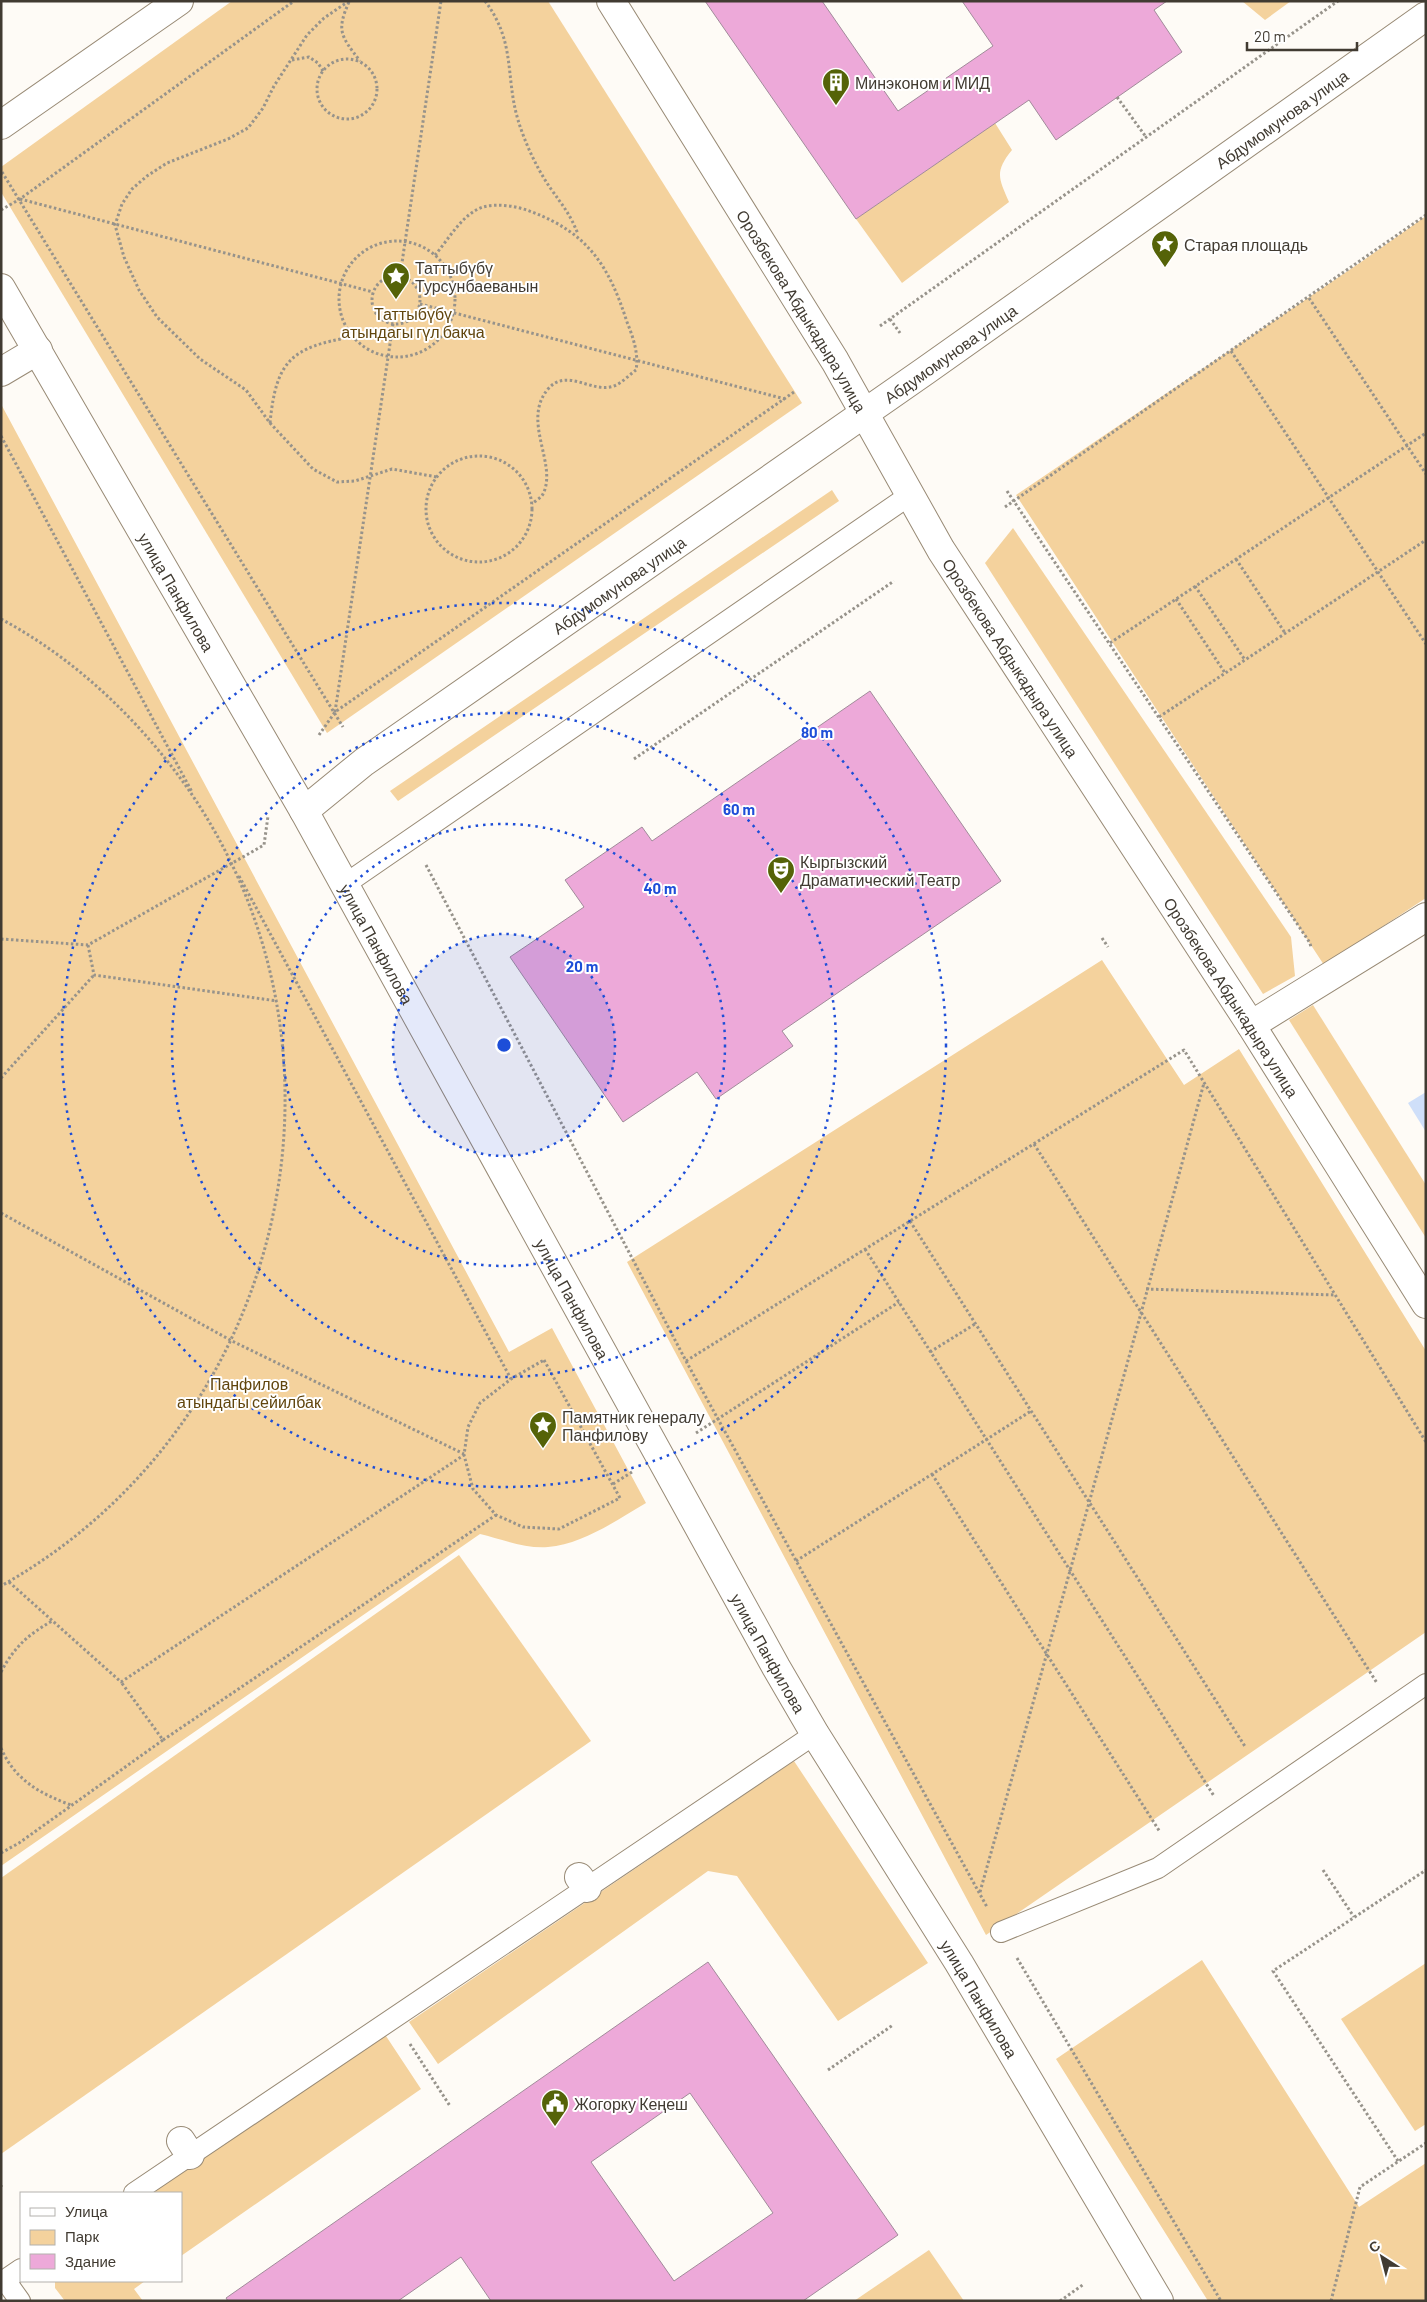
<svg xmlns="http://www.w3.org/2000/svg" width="1427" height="2302" font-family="Barlow,sans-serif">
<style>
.green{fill:#f4d29d}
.water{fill:#cfdff9}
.building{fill:#eda9d9;stroke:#a18b9a;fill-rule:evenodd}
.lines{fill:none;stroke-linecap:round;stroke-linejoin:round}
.service-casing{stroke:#988a75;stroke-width:22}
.minor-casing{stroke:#988a75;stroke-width:30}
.tertiary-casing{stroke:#988a75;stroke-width:30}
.secondary-casing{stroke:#988a75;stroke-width:30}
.path{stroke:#97938b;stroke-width:3;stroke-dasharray:2.5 2.5;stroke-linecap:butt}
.service{stroke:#fff;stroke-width:20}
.minor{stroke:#fff;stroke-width:28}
.tertiary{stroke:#fff;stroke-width:28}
.secondary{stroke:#fff;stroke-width:28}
.ring{fill:none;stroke:#1d4ed8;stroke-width:2.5;stroke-dasharray:2.5 5}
.labels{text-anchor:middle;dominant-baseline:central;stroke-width:4;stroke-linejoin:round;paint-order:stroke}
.poi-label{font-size:16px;fill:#413b32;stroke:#fff;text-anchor:start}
.street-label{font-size:16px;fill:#413b32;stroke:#fff}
.park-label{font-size:16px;fill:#61450d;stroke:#fff}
.centre{fill:#1d4ed8;stroke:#fff;stroke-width:2.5}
.ring-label{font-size:15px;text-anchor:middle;font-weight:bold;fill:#1d4ed8;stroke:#fff;stroke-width:4;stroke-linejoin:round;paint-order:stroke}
</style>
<rect width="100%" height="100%" fill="#fefbf6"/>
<g class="green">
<polygon points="232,1 548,1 802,403 327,733 1,192 1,167"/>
<polygon points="1242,1 1291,1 1265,20"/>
<path d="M995,123L1012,150C994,172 999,179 1009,202L902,283L856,219Z"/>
<polygon points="1426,216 1426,898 1324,965 1016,495 1361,262"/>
<path d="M1,404L509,1352L552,1328L646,1503C617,1520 583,1544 548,1547C526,1549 501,1539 480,1534L1,1866Z"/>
<polygon points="832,490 839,501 398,801 390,791"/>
<polygon points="1013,528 1291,937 1295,976 1263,994 985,563"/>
<polygon points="1102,960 1184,1085 1239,1049 1426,1351 1426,1632 986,1935 627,1262"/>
<polygon points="1313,1005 1426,1185 1426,1238 1289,1020"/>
<polygon points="459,1555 591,1741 1,2154 1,1878"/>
<polygon points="794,1761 928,1963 838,2021 737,1876 708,1871 438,2064 409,2022"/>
<polygon points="1202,1960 1359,2207 1426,2163 1426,2301 1208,2301 1056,2059"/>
<polygon points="1426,1963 1426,2124 1415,2131 1341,2019"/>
<polygon points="384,2033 421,2089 181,2256 181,2193 150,2193"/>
<polygon points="929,2250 964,2301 854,2301"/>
<polygon points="55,2281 145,2281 134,2289 143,2301 65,2301 55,2288"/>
</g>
<polygon class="water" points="1426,1092 1426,1132 1408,1103"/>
<g class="building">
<polygon points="705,1 822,1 898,111 993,46 962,1 1167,1 1154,10 1182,52 1056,140 1029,100 856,219"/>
<polygon points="870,691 1001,881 782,1031 793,1046 716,1099 697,1072 623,1122 510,957 584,907 565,880 642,827 652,841"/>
<path d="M708,1962L898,2235L803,2301H491L461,2257L398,2301H228L226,2298ZM690,2093L773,2213L674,2281L591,2162Z"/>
</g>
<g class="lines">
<g class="service-casing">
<g id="service">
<polyline points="344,885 910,495"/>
<polyline points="1001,1932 1158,1868 1426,1684"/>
<polyline points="134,2193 815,1734"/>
<polyline points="20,2301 5,2280 21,2269"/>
</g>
</g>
<g class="minor-casing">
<g id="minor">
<path id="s1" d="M1,288L304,811L776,1667L815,1734L959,1963L1159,2301"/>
<polyline points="1,372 38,350"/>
<polyline points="1251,1025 1426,917"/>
<polyline points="579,1877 587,1888"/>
<polyline points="181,2141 190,2155"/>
</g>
</g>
<g class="tertiary-casing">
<g id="tertiary">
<path id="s2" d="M611,1L835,361L941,550L1251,1025L1426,1304"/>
<path id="s3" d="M304,811L364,762L925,371L1426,16"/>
</g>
</g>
<g class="secondary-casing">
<polyline id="secondary" points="1,125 179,1"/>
</g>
<g class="path">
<polyline points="349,1 324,18 307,35 274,86 263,108 248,128 228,139 167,163 147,176 132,189 122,204 115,225 124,257 139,290 157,317 200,359 246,390 270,423 313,469 337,482 355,481 392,469 437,477"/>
<path d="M485,1C516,42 505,76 518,120C525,143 537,169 551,189C563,206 570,214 578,234"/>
<path d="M349,2C336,31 341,36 360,61"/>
<circle cx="347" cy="89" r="30"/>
<polyline points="292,60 309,57 318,63 323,71"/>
<polyline points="1117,97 1146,137"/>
<polyline points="2,172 343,727"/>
<polyline points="20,199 373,292"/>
<polyline points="1,210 20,199 294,1"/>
<circle cx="397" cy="299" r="58"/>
<path d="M435,255C449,239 462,214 483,207C498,203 517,206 532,212C588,233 609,266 627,322C633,337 639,354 636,370C629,375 622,383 614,386C592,394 567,367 548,389C521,421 558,464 543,494C541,498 535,501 532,504"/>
<circle cx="396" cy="300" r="24"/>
<polyline points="400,276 441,1"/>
<polyline points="1309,298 1426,474"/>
<polyline points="420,304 785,399"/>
<polyline points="890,319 900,333"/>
<polyline points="880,326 1338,1"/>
<polyline points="1231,351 1426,644"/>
<path d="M270,423C276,361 291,347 352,337"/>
<polyline points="1,436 192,792"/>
<circle cx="479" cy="509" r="53"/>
<polyline points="1007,491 1310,943 1311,948"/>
<polyline points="1005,507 1426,215"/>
<polyline points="1236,559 1285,633"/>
<polyline points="1195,586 1245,660"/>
<polyline points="1176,599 1225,673"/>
<path d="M1,619C72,657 133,714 181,779C375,1046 288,1425 1,1586"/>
<polyline points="1110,643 1426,433"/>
<polyline points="335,712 393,324"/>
<polyline points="1159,717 1426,540"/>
<polyline points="319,735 335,712 794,392"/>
<polyline points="634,759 894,581"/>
<polyline points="426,865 686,1361 987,1907"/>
<polyline points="239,876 511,1379"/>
<polyline points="1102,938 1108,947"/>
<polyline points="1,939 88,945 264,845 268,816"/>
<polyline points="88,945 94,975 277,1001"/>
<polyline points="1,1078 94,975"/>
<polyline points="1034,1144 1377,1683"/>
<polyline points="1,1213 232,1341 464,1454"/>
<polyline points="910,1221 1246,1748"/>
<polyline points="865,1249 1214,1796"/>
<polyline points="1146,1289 1335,1295"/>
<polyline points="930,1352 975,1324"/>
<polygon points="544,1360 620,1498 559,1529 523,1527 496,1515 473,1489 464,1455 468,1427 480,1403 511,1379"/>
<polyline points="686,1361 1184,1050 1426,1442"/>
<polyline points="696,1433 899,1302"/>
<polyline points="932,1474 1160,1832"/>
<polyline points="613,1484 632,1472"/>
<polyline points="796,1561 1031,1411"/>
<polyline points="9,1582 121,1682 464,1455"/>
<path d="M1,1672C15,1646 28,1635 52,1621"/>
<polyline points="163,1740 496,1515"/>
<path d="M1,1748C14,1779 40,1794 71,1805"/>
<polyline points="1,1853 19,1843 163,1740 121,1682"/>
<polyline points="1323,1870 1354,1917"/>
<polyline points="980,1892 1089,1503 1204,1083"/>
<polyline points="1017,1958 1221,2301"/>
<polyline points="410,2044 450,2106"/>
<polyline points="828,2070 893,2025"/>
<polyline points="1398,2161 1273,1971 1426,1870"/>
<polyline points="1,2186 2,2187"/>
<polyline points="1060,2301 1084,2284"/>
<polyline points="1331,2301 1360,2187 1426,2143"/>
</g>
<use href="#service" class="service"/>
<use href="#minor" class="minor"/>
<use href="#tertiary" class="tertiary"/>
<use href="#secondary" class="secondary"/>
</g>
<circle cx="504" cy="1045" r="111" fill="#1d4ed8" fill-opacity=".12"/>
<g class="ring">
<circle cx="504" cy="1045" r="111"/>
<circle cx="504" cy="1045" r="221"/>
<circle cx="504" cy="1045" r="332"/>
<circle cx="504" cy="1045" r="442"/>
</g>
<defs>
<g id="building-pin" transform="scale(1.4375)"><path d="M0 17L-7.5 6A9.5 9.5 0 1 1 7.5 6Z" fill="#556308" stroke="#fff"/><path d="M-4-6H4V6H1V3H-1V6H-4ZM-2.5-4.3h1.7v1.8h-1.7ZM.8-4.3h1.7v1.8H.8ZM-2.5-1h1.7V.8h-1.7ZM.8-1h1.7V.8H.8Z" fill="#fff"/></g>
<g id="sight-pin" transform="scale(1.4375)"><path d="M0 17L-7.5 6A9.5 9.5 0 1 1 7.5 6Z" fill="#556308" stroke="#fff"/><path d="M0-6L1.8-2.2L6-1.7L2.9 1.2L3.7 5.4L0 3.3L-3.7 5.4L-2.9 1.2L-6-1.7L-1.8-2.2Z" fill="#fff"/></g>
<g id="theatre-pin" transform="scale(1.4375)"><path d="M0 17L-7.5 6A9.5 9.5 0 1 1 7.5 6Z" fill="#556308" stroke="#fff"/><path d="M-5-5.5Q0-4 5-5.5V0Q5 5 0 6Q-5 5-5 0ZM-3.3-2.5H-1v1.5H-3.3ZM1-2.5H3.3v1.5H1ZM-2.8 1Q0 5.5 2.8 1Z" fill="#fff"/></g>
<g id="civic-pin" transform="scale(1.4375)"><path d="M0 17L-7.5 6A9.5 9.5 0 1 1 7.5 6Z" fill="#556308" stroke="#fff"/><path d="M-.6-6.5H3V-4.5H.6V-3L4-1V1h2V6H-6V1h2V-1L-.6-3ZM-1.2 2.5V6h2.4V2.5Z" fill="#fff"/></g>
</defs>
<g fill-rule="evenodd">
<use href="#building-pin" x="836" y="82"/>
<use href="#sight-pin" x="1165" y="244"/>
<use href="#sight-pin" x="396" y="276"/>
<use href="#theatre-pin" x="781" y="870"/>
<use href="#sight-pin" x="543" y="1425"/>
<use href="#civic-pin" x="555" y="2103"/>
</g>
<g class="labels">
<g class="poi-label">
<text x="855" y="82">Минэконом и МИД</text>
<text x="1184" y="244">Старая площадь</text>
<text x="415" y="267">Таттыбүбү<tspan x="415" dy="18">Турсунбаеванын</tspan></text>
<text x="800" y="861">Кыргызский<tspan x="800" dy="18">Драматический Театр</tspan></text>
<text x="562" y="1416">Памятник генералу<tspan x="562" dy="18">Панфилову</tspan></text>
<text x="574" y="2103">Жогорку Кеңеш</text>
</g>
<g class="street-label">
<text stroke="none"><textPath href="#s3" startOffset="1198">Абдумомунова улица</textPath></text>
<text stroke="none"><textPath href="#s2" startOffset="364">Орозбекова Абдыкадыра улица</textPath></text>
<text stroke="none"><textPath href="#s3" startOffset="792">Абдумомунова улица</textPath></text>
<text stroke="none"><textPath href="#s3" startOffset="388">Абдумомунова улица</textPath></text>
<text stroke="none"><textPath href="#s1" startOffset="351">улица Панфилова</textPath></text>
<text stroke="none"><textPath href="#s2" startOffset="769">Орозбекова Абдыкадыра улица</textPath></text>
<text stroke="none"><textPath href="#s1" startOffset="756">улица Панфилова</textPath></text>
<text stroke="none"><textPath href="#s2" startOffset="1174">Орозбекова Абдыкадыра улица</textPath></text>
<text stroke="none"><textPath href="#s1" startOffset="1161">улица Панфилова</textPath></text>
<text stroke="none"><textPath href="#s1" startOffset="1566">улица Панфилова</textPath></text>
<text stroke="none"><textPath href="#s1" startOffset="1971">улица Панфилова</textPath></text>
</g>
<g class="park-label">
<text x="413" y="313">Таттыбүбү<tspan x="413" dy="18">атындагы гүл бакча</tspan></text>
<text x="249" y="1383">Панфилов<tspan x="249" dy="18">атындагы сейилбак</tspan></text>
</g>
</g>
<circle cx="504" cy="1045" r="8" class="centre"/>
<g class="ring-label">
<text x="817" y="738">80 m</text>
<text x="739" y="815">60 m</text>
<text x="660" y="894">40 m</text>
<text x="582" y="972">20 m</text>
</g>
<rect width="1427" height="2302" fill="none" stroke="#413b32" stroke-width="5"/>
<rect x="20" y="2192" width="162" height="90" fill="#ffffff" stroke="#b3b1ad"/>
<rect x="30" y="2208" width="25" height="8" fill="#ffffff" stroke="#b3b1ad"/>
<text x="65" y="2217" font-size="15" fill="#413b32">Улица</text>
<rect x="30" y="2230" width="25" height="15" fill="#f4d29d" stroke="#b3b1ad"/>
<text x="65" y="2242" font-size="15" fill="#413b32">Парк</text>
<rect x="30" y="2254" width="25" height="15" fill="#eda9d9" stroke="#b3b1ad"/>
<text x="65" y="2267" font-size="15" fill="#413b32">Здание</text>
<g transform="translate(1382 2257) rotate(324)" stroke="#ffffff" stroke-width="4" paint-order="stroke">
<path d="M0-4L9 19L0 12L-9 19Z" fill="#413b32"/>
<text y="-8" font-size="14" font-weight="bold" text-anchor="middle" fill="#413b32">С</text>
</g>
<path d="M1247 42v8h110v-8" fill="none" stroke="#413b32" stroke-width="2.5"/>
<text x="1254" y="42" font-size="15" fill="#413b32" stroke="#ffffff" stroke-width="4" paint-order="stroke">20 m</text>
</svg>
